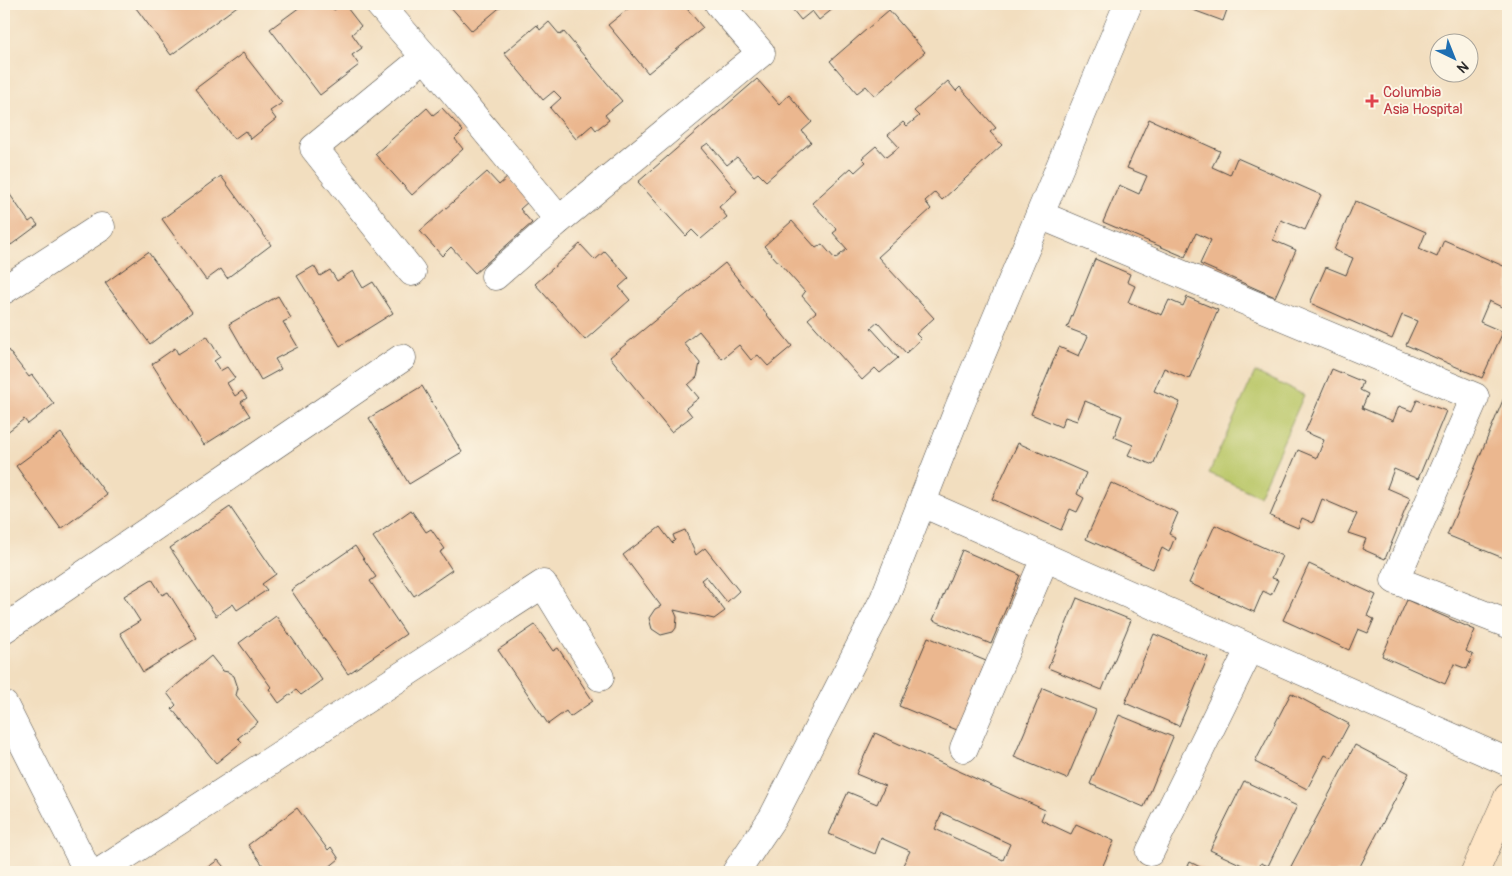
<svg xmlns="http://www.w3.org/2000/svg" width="1512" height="876" font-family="Pangolin,sans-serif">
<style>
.grass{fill:#bbc86a;stroke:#737a4a}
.building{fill:#ebb78f;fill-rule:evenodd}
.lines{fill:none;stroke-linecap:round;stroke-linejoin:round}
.street-casing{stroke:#494641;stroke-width:29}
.secondary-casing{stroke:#494641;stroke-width:29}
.street{stroke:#fff;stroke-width:28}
.secondary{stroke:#fee5c5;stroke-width:28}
.health-dot{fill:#e0444e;stroke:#fcf5e5;stroke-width:2}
.labels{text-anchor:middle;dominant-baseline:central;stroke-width:4;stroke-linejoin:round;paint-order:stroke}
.health-label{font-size:15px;fill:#be3a42;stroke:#fcf5e5;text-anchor:start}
</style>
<rect width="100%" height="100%" fill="#fcf5e5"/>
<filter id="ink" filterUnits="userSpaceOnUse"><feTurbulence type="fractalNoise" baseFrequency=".02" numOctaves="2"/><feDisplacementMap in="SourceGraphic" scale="10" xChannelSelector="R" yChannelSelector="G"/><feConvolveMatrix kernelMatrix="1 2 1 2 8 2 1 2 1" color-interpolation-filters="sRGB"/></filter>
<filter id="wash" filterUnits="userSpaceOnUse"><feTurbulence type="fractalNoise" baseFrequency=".0096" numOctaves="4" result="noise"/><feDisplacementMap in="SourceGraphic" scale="20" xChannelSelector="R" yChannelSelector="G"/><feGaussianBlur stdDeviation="1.12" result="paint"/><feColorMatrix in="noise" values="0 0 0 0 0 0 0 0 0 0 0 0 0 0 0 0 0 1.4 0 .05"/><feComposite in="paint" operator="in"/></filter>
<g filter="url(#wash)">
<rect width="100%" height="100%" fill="#f2debf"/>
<polygon class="grass" points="1255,372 1304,395 1259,496 1209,473"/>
<g id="blocks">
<g class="building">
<polygon points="133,4 240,4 171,55"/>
<polygon points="304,4 329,4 334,10 344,4 361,26 352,34 362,48 352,55 359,65 320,95 270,29"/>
<polygon points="448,4 504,4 472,31"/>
<polygon points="634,4 683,4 703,28 648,73 608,25"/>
<polygon points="788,4 839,4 819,20 812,11 801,20"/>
<polygon points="1177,4 1229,4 1223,21"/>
<polygon points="889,10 925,52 875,96 866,86 857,93 830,61"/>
<polygon points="549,22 560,35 564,32 622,101 605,115 609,120 596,130 592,125 576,139 550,108 561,98 554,91 543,100 504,53 537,25 540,30"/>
<polygon points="243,53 282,103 270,111 276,119 251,139 245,131 234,139 195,89"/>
<polygon points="757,79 779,104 789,95 812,122 802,131 811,142 766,181 758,173 754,176 737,157 727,165 708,143 701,148 737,191 719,207 727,217 701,239 692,230 686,236 638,182"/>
<polygon points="948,81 956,91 960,87 996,128 990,132 1002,145 942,200 935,192 925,201 931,209 878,257 934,318 916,334 921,339 906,353 878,322 871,328 898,358 880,373 875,368 862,380 808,319 816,312 802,296 805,292 764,246 792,221 816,248 822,244 835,259 847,249 833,233 837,230 812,203 851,168 855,172 866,162 862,158 876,146 886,157 899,147 888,135 903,122 907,126 919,116 914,111"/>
<polygon points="427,108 433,115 442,108 463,131 455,139 463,149 412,195 375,154"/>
<polygon points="1149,119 1220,151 1212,167 1230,175 1237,158 1321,195 1305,230 1281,220 1273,240 1296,250 1275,297 1200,264 1211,240 1196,233 1185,257 1103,222 1119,185 1139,194 1147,176 1127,168"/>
<polygon points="487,172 499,185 508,177 529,201 520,209 532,223 475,273 451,247 442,256 420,231"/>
<polygon points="221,176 271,245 227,278 221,269 206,280 162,219"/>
<polygon points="4,186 29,222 33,219 38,225 11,245 7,238 4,240"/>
<polygon points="1355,201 1426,232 1419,249 1437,257 1444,240 1508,268 1508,310 1489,301 1480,322 1503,332 1482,378 1406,345 1417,321 1402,315 1392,339 1310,303 1326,267 1346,275 1353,258 1334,250"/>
<polygon points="580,244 595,260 605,251 629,278 619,287 630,300 585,340 535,284"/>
<polygon points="148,252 192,312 150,344 105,283"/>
<polygon points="1095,259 1130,274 1127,282 1135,286 1128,302 1162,315 1169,300 1183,306 1187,297 1218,310 1189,379 1164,368 1154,391 1180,402 1153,465 1128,455 1133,445 1114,437 1122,416 1085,401 1077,421 1065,417 1061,427 1031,414 1059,347 1079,356 1088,336 1067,328"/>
<polygon points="725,263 792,346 768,366 758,355 751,360 739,345 722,359 699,331 684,343 700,363 697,377 688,385 699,398 686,408 692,416 671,432 610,357"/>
<polygon points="314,266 320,276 330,270 337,281 353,271 363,288 373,282 393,313 340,346 297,276"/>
<polygon points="278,296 291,318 283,322 298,347 275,359 281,369 261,380 229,324"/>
<polygon points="207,336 220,357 214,361 220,371 227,367 235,378 227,383 235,396 242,391 247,398 241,402 250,416 204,445 152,364 175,348 178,354"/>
<polygon points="4,345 29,377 32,375 54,404 28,424 24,419 6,433 4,430"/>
<polygon points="1332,369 1363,382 1360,390 1368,394 1362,408 1393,421 1399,406 1412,411 1417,400 1446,411 1418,479 1394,469 1387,488 1410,498 1385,559 1362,549 1366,539 1348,533 1357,514 1322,499 1313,523 1302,518 1298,528 1270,516 1298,450 1317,458 1324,440 1305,432"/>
<polygon points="422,386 462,452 409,484 369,418"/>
<polygon points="1508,388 1508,560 1447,535"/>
<polygon points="61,433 107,495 61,529 16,466"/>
<polygon points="1018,443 1086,473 1077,494 1084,498 1077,512 1070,509 1061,530 992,499"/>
<polygon points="1111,483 1178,513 1169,534 1175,537 1169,552 1162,548 1153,569 1086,539"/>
<polygon points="230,507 276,574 262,584 267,590 237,610 233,604 216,616 170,548"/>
<polygon points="411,510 426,532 431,529 445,549 440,552 452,570 414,596 373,537"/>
<polygon points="1215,525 1282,556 1272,578 1278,580 1271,595 1263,591 1254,612 1189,583"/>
<polygon points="660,527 672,543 675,540 673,535 685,530 696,555 705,548 739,591 727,602 706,576 701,580 725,611 714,619 674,610 677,617 676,628 673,632 661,635 652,629 649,618 655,609 661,606 623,555"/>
<polygon points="355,546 376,577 370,581 406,634 348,674 291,590"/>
<polygon points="962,550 1020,575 991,644 933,620"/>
<polygon points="1309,564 1376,595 1367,616 1374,619 1368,633 1358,629 1349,650 1283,620"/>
<polygon points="152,579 162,595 168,592 197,638 143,672 120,633 140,621 124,596"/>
<polygon points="1077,598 1131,620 1102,690 1048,668"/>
<polygon points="1407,600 1475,630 1466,651 1473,655 1467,669 1454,664 1445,684 1382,656"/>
<polygon points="276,616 322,680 301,695 296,690 279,703 269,689 271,687 239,643"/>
<polygon points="535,625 553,651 558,648 593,701 570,717 566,711 548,724 498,650"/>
<polygon points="1154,634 1208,657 1179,726 1125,703"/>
<polygon points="928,637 986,661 957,730 899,706"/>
<polygon points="211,656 223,671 228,672 234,676 238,688 236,695 258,722 238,738 242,742 216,763 172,709 176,705 167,693"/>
<polygon points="1043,688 1096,710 1067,779 1014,757"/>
<polygon points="1291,693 1349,724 1331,758 1325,755 1307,789 1255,762"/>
<polygon points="1119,715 1173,737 1144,807 1090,784"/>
<path d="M875,733L1045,810L1041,820L1071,834L1076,824L1114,841L1100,872H958L949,869L948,872H915L902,867L910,851L881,838L875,854L829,834L848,792L877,804L885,786L856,774ZM942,813L1010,844L1003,860L935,829Z"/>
<polygon points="1355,745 1409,773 1357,872 1288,872"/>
<polygon points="1244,781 1297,806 1268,866 1261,863 1257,872 1210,850"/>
<polygon points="297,808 328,850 331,847 339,859 323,872 268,872 248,845"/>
<polygon points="218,860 228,872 201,872"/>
<polygon points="1190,862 1210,872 1185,872"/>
</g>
</g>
</g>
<g filter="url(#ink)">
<use href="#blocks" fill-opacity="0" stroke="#494641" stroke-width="1"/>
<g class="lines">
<g class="street-casing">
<g id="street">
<polyline points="379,4 425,57"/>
<polyline points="1040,215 1475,397 1395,580 1508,624"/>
<polyline points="412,272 314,148 425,57 559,220"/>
<polyline points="495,276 559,220 761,53 719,4"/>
<polyline points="4,290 101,227"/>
<polyline points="922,503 1508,762"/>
<polyline points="4,629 402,358"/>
<polyline points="4,705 88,872"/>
<polyline points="964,748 1045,558"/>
<polyline points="1150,852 1250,648"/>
<polyline points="100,872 543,584 600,677"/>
<polyline points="736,872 773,817 884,599 958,410 1128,4"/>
</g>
</g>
<g class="secondary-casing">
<polyline id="secondary" points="1475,872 1508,797"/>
</g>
<use href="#street" class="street"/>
<use href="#secondary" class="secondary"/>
</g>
</g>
<path class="health-dot" d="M1369.5 93.5h5v5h5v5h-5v5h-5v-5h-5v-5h5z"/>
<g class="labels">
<g class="health-label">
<text x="1383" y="92">Columbia<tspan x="1383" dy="17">Asia Hospital</tspan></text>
</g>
</g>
<rect width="1512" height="876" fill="none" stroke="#fcf5e5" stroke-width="20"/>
<g transform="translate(1454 58) rotate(137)"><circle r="24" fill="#fcf5e5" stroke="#a8a49b"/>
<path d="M0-4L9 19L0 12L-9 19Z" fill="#1f6fb2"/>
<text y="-8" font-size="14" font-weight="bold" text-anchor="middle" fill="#2b2b2b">N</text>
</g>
</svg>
